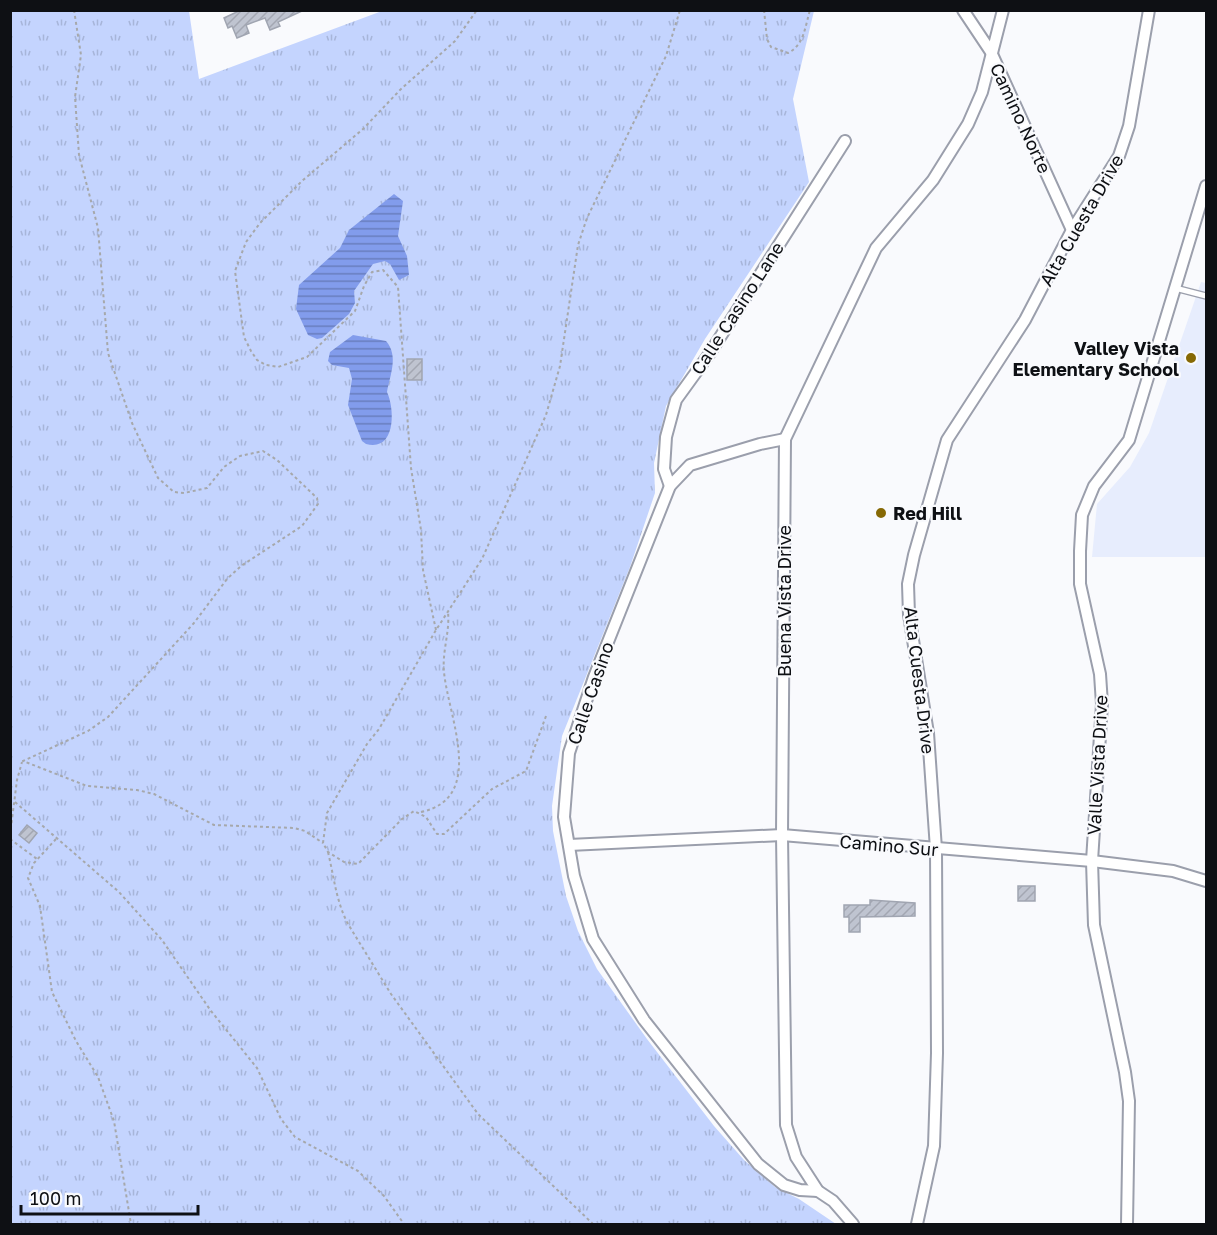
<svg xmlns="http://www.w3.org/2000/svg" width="1217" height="1235" font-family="'Golos Text',sans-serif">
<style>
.built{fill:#e7edfd}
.grass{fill:url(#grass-tufts)}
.water{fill:url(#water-rules)}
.building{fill:url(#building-hatch);stroke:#a0a5b1;stroke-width:1.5}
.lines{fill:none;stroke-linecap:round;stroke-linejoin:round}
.service-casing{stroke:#9b9fac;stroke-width:8}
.minor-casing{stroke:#9b9fac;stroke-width:14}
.path{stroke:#a6a8ab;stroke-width:2;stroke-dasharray:3 3;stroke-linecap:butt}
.service{stroke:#fff;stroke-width:5}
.minor{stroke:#fff;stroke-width:10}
.poi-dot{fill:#866905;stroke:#f9fafd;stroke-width:2}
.labels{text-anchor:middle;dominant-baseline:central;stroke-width:4.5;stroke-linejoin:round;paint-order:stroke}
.street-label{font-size:18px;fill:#0e1014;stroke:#f9fafd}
.poi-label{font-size:18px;font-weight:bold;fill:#0e1014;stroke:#f9fafd;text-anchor:end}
</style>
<defs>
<pattern id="grass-tufts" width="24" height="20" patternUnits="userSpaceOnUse" patternTransform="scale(1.5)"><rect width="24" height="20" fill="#c4d4fe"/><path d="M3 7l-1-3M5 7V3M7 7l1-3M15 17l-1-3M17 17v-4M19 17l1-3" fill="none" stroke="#a7b5d9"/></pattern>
<pattern id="water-rules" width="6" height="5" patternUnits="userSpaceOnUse" patternTransform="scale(1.5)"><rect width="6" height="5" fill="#829cec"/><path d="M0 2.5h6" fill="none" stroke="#697ebe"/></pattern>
<pattern id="building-hatch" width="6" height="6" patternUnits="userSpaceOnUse" patternTransform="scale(1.5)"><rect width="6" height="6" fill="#bfc4d0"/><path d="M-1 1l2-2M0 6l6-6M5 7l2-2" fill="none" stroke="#a3a7b2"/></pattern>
</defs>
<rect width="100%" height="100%" fill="#f9fafd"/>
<polygon class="built" points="1201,282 1206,283 1206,557 1092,557 1097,504 1130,467 1149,433"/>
<polygon class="grass" points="10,11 189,11 199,79 382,11 814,11 793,99 809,182 705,339 666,406 654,463 655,493 630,567 562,736 552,806 553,831 566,896 578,931 597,969 647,1039 714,1126 744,1160 775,1187 799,1199 836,1224 11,1224"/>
<g class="water">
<polygon points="394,194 403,201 398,236 407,256 409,275 399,280 390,264 385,261 373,264 354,291 355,303 349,314 322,338 317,339 308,335 296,309 299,285 340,248 349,230"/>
<path d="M353,335L386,341C399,356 390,375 387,392C395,409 396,452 366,444L362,441L348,405L352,379L349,368L332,365L328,361L330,352Z"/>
</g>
<g class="building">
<polygon points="241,10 304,10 278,22 280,26 270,30 265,18 246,25 249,33 237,38 232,26 228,28 224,18"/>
<rect x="407" y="359" width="15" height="21"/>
<polygon points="27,825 37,833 29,843 19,835"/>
<rect x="1018" y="886" width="17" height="15"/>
<polygon points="870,900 915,903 915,916 860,917 860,932 849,932 849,917 844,917 844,905 870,905"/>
</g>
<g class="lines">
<g class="service-casing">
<polyline id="service" points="1175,288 1206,296"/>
</g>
<g class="minor-casing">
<g id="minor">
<polyline points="963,10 991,52 1072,230"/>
<polyline points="785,439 760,444 690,465 670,486 594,677 569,753 564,817 574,876 593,939 644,1020 758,1164 784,1185 800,1190 818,1191"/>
<polyline points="670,486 664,469 666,437 676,400 710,353 845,141"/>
<polyline points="569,845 782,835 1092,861 1173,871 1206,881"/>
<polyline points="853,1224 833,1201 818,1191 796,1157 786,1125 782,835 785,439 876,248 933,180 968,124 982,92 1003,10"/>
<polyline points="917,1224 934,1146 937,1053 936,849 928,733 909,615 908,584 914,555 947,440 1025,320 1072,230 1119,156 1129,126 1149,10"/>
<polyline points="1127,1224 1129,1101 1125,1072 1094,925 1092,861 1102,704 1100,674 1080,584 1080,551 1082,515 1094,486 1129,440 1206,186"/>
</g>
</g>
<g class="path">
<polyline points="74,10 81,55 75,97 79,155 98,228 108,353 132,423 158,478 174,492 184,493 207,488 224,467 240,456 263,451 277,460 317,498 318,504 302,526 241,566 227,579 194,623 108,717 88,731 23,761 87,786 137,790 154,794 214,825 294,828 305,831 323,843"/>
<path d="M764,10L767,39L771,47L788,53C804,45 805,27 810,10"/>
<polyline points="436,630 423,570 421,530 411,468 398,287 383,270 372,272 364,286 355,311 307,357 278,367 266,365 257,360 251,351 244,337 235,271 246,242 260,223 302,181 363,129 400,90 455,41 477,10"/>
<polyline points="546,716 526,771 492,789 444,834 437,834 426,817 414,811 402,819 358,864 344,862 328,852 323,843 327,813 367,744 379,729 436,630 482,559 546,415 560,366 578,245 587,218 666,56 680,10"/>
<polyline points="15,802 119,892 162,940 211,1011 257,1068 281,1119 295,1137 358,1171 384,1196 404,1224"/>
<path d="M421,812C487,798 448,716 444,672C442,651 450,632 448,612"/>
<polyline points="10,835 17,780 22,762"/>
<polyline points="10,839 37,859"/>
<polyline points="56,839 34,863 28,878 40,906 52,992 76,1041 98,1077 114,1121 131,1224"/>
<path d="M328,852C334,877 336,901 348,924L391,994L478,1114L593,1224"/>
</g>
<use href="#service" class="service"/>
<use href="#minor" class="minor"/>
</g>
<g class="poi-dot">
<circle cx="1191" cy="358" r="6"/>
<circle cx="881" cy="513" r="6"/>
</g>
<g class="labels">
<g class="street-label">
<text transform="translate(1021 118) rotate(65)">Camino Norte</text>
<text transform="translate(1081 220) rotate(-60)">Alta Cuesta Drive</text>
<text transform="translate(737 308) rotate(-57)">Calle Casino Lane</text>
<text transform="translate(784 601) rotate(-90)">Buena Vista Drive</text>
<text transform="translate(920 680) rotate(83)">Alta Cuesta Drive</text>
<text transform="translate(590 693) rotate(-71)">Calle Casino</text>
<text transform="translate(1097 765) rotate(-87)">Valle Vista Drive</text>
<text transform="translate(889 845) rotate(5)">Camino Sur</text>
</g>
<g class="poi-label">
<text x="1179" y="348">Valley Vista<tspan x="1179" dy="21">Elementary School</tspan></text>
<text x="893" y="513" text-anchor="start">Red Hill</text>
</g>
</g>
<rect width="1217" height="1235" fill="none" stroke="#0e1014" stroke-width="24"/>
<path d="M21 1205v9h177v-9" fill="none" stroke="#0e1014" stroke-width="3"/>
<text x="30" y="1205" font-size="18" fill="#0e1014" stroke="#f9fafd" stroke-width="4.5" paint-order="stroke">100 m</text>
</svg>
